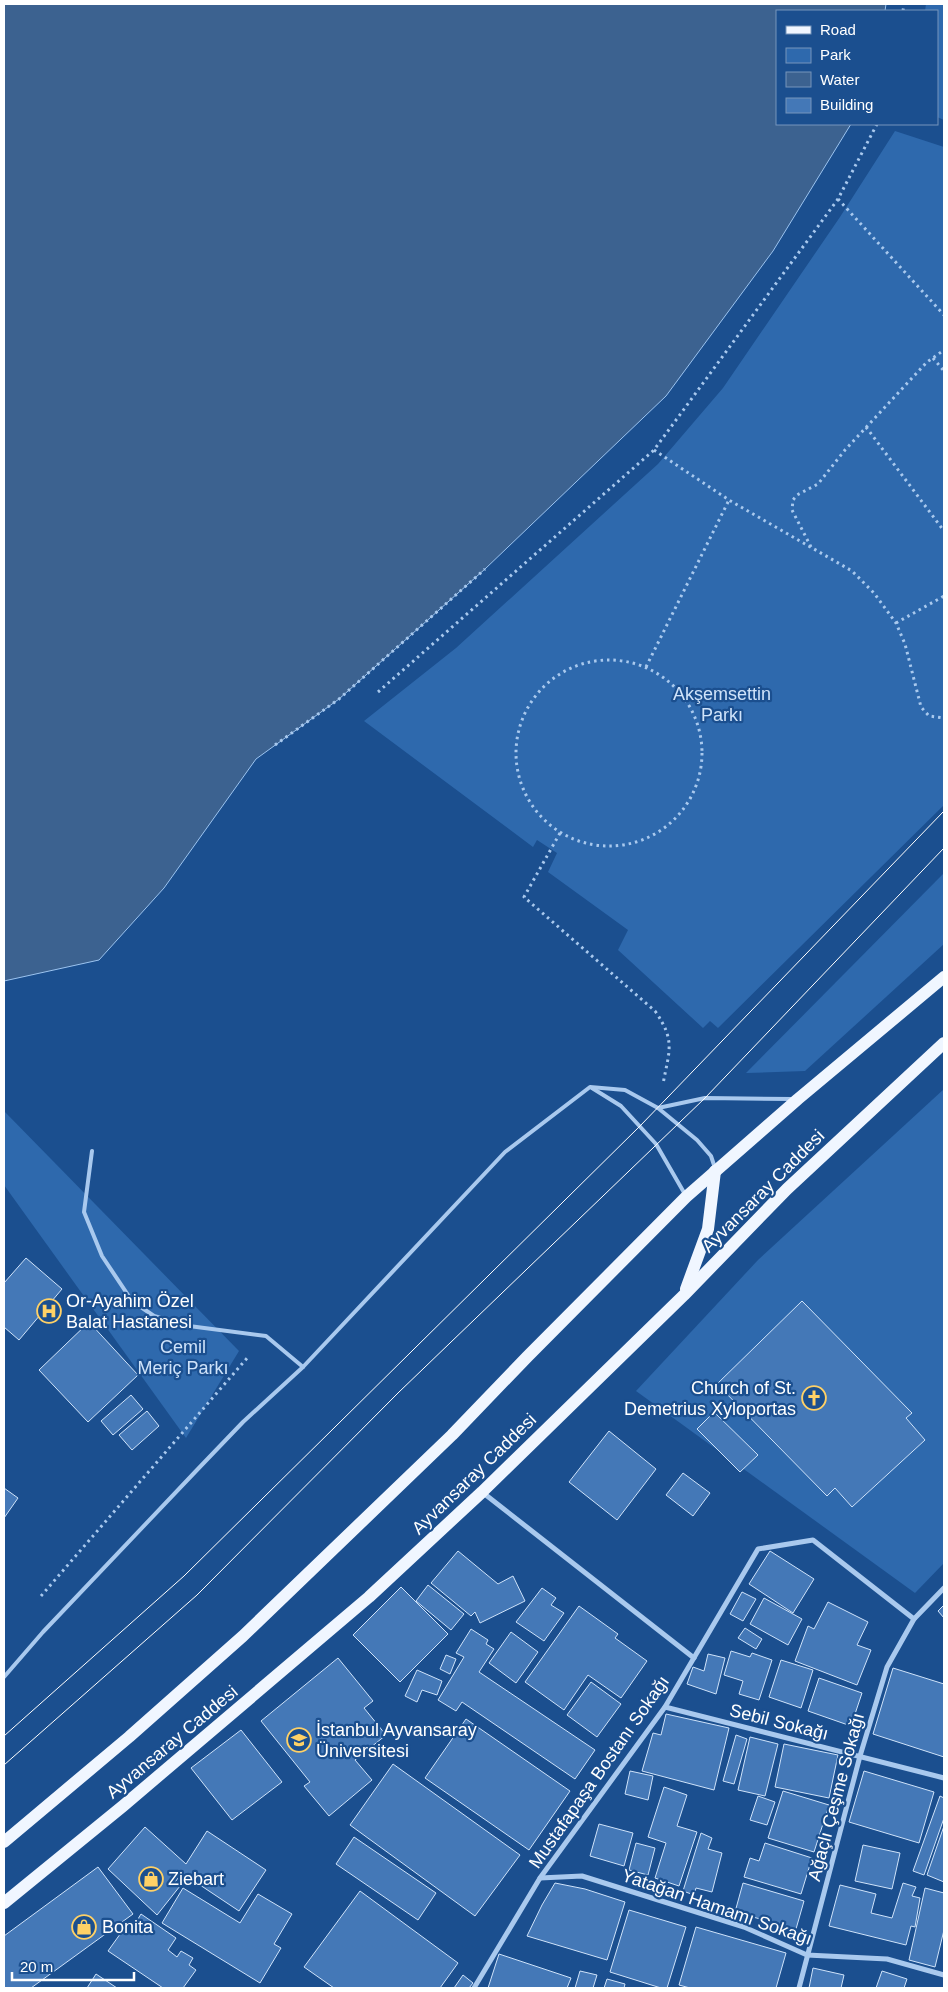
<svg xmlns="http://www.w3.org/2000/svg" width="948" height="1992" font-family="Helvetica,sans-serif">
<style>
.green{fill:#2e69ad}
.water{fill:#3c6290;stroke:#9cc4f0}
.building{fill:#4478b7;stroke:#cfe3fa}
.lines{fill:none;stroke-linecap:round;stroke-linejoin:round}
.path{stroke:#a9c9ee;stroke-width:3;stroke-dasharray:2.5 4;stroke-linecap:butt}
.service{stroke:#a9c9ee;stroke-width:4}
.minor{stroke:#a9c9ee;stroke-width:5}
.primary{stroke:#f0f6ff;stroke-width:12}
.tram{stroke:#fff;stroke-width:1}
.labels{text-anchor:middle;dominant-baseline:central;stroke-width:4.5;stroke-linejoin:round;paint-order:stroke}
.park-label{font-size:18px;fill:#cfe3fa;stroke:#1b4f8f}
.street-label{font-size:18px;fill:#fff;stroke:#1b4f8f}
.poi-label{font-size:18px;fill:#fff;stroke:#1b4f8f;text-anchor:start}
</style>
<rect width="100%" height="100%" fill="#1b4f8f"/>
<g class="green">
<polygon points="926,4 944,4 944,120 937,117 937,11 925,11"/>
<polygon points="895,131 944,147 944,805 718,1028 710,1021 703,1028 618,950 628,930 548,872 557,853 537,840 533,847 364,721 456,648 658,464 723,388 840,217"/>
<polygon points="944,873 944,944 805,1071 746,1073"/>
<polygon points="944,1089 944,1563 915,1593 636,1391 758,1260"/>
<polygon points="4,1111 239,1351 186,1438 4,1185"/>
</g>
<polygon class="water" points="4,4 886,4 885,11 777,11 777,124 851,124 773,251 666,396 485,569 339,699 256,759 164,888 99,960 4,981"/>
<g class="building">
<polygon points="26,1258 62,1289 19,1340 4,1327 4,1283"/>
<polygon points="802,1301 912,1413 906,1418 925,1440 852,1507 835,1488 827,1496 717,1384"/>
<polygon points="89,1322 138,1375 88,1422 39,1370"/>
<polygon points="131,1395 143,1409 113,1435 101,1421"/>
<polygon points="147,1411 159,1426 132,1450 119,1435"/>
<polygon points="714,1412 758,1455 740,1472 697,1429"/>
<polygon points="609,1431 656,1469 617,1520 569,1482"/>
<polygon points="683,1473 710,1493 693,1516 666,1495"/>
<polygon points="4,1488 18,1498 4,1518"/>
<polygon points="458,1551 498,1584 513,1576 525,1601 480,1623 475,1612 471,1616 431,1583"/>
<polygon points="770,1551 814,1579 793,1613 749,1584"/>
<polygon points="428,1585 464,1614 451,1630 416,1601"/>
<polygon points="401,1587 448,1634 400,1682 353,1635"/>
<polygon points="542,1588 556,1598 551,1605 564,1613 544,1641 516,1622"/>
<polygon points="742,1592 756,1599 743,1621 730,1614"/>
<polygon points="764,1598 802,1619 788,1645 750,1624"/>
<polygon points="828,1602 868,1622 857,1645 871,1650 857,1685 795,1661 808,1626 814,1629"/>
<polygon points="944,1605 944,1618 938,1611"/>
<polygon points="579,1606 618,1634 615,1638 647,1661 621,1698 588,1675 564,1710 525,1682"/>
<polygon points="745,1628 762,1639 756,1649 738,1638"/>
<polygon points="471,1629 488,1640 486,1644 494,1649 479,1672 595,1750 575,1779 462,1702 456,1711 438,1700 464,1657 456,1653"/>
<polygon points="511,1632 538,1652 516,1683 489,1663"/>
<polygon points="731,1651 750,1657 752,1653 772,1660 759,1700 739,1694 743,1681 724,1675"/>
<polygon points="708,1654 725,1658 716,1694 687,1684 693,1667 704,1671"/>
<polygon points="446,1655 456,1659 450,1674 440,1669"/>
<polygon points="338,1658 373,1701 364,1708 386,1735 355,1760 372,1780 329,1816 304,1786 310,1782 261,1721"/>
<polygon points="781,1660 813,1670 801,1708 769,1697"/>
<polygon points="893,1668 944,1684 944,1757 873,1734"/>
<polygon points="417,1670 442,1681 437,1695 422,1690 417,1702 405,1696"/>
<polygon points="819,1678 862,1693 851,1726 808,1711"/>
<polygon points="591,1682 621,1704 597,1737 567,1715"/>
<polygon points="666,1714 729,1728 714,1790 642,1771 653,1733 661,1735"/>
<polygon points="466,1719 570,1791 529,1850 425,1778"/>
<polygon points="241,1730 282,1782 232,1820 191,1768"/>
<polygon points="736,1735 747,1739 734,1784 723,1781"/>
<polygon points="750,1737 778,1744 765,1796 738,1790"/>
<polygon points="784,1744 838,1755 829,1798 775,1787"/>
<polygon points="393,1764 520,1855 475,1916 350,1825"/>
<polygon points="630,1771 653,1776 648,1800 625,1794"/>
<polygon points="864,1771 934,1792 919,1843 849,1822"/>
<polygon points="664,1787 687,1795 677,1826 697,1832 679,1886 655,1878 666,1843 648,1837"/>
<polygon points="783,1791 829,1805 814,1852 768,1838"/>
<polygon points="758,1796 775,1802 767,1825 750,1820"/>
<polygon points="940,1796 944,1798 944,1818 924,1875 913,1871"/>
<polygon points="599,1824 633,1833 624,1866 590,1856"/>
<polygon points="944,1826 944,1882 927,1875"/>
<polygon points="145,1827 186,1864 207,1831 266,1870 239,1911 182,1873 175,1882 180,1886 157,1915 108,1869"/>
<polygon points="701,1833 712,1838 708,1849 722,1853 712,1892 696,1888 694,1895 683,1891"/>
<polygon points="354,1837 436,1893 418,1920 336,1864"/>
<polygon points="636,1843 655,1848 648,1875 629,1870"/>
<polygon points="765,1843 812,1858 801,1894 744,1877 750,1858 759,1861"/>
<polygon points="863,1845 900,1853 892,1889 855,1881"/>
<polygon points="98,1867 133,1914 31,1988 6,1988 4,1986 4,1936"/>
<polygon points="555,1883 585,1889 625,1902 607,1960 527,1936 542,1905"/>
<polygon points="743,1883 804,1901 796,1929 735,1912"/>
<polygon points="903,1883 916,1887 912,1896 920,1898 915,1927 911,1926 906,1945 829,1926 840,1885 876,1894 871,1913 892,1918"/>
<polygon points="183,1888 240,1923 258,1894 292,1914 274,1944 281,1948 260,1983 162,1923"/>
<polygon points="925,1888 944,1893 944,1930 935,1967 909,1960"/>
<polygon points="360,1891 458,1963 440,1988 334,1988 304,1967"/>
<polygon points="629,1910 686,1927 667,1988 661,1988 610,1972"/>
<polygon points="141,1914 176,1938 168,1950 177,1957 181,1951 193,1958 189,1965 196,1970 183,1988 163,1988 108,1951 128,1923 133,1927"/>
<polygon points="696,1927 786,1953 776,1988 690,1988 679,1985"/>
<polygon points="499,1954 571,1978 567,1988 488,1988"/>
<polygon points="813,1968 844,1975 841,1988 809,1988"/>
<polygon points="580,1971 597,1975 593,1988 575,1988"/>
<polygon points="882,1971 907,1979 904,1988 876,1988"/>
<polygon points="96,1974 117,1988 87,1988"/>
<polygon points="463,1975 473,1983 469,1988 454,1988"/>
<polygon points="607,1979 625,1984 624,1988 604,1988"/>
</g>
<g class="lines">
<g class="path">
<polyline points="903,11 904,4"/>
<polyline points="838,199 944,315"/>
<polyline points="933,358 944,371"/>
<polyline points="866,427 944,531"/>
<polyline points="654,450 729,500 852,571 874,593 896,623 905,644 921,707 929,716 944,718"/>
<polyline points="811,547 792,510 793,500 797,495 818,484 845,450 927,362 944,350"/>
<polyline points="896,623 944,596"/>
<circle cx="609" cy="753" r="93"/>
<polyline points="646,667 729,500"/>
<polyline points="378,692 654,450 838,199 877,124"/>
<polyline points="275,745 339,699 485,569"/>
<path d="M560,833L524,897L655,1011C676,1041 669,1051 663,1084"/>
<polyline points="41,1596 248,1357"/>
</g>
<g class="service">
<polyline points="592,1088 621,1106 656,1144 686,1196"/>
<polyline points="658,1108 705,1098 793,1099"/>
<polyline points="92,1151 84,1212 102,1256 132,1301 154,1316 189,1326 266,1336 303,1367"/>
<polyline points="4,1677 43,1632 196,1471 243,1422 303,1367 505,1152 590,1087 625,1090 658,1108 697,1140 711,1156 715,1168"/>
</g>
<g class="minor">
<polyline points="482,1492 694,1658"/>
<polyline points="665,1707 944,1778"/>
<polyline points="540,1878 582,1876 744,1927 807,1955 887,1959 944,1975"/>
<polyline points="474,1988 540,1878 665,1707 758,1549 813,1540 914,1619"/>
<polyline points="799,1988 860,1756 887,1667 914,1619 944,1588"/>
</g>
<g class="primary">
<polyline points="686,1289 708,1229 715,1171"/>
<polyline points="4,1842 129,1737 243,1636 452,1435 527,1357 686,1197 798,1099 944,977"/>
<polyline points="4,1903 123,1806 369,1597 482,1492 684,1295 787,1189 944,1043"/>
</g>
<g class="tram">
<polyline points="4,1736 184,1576 640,1126 944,811"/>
<polyline points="4,1765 197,1595 399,1392 705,1098 944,848"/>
</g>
</g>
<defs>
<g id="hospital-ring" transform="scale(1.25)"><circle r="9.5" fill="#1b4f8f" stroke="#ffd166" stroke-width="1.5"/><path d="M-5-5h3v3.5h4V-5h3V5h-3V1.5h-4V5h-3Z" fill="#ffd166"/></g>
<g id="church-ring" transform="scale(1.25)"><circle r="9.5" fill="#1b4f8f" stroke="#ffd166" stroke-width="1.5"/><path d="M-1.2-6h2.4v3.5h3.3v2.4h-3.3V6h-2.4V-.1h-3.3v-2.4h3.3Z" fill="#ffd166"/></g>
<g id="university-ring" transform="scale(1.25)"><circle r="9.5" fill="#1b4f8f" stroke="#ffd166" stroke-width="1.5"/><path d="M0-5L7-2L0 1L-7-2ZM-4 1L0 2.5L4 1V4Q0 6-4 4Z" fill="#ffd166"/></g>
<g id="shop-ring" transform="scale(1.25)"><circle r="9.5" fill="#1b4f8f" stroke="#ffd166" stroke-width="1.5"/><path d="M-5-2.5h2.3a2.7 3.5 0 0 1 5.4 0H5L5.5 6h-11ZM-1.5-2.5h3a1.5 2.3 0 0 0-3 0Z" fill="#ffd166"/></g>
</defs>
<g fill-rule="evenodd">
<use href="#hospital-ring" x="49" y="1311"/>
<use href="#church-ring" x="814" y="1398"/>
<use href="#university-ring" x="299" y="1740"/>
<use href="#shop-ring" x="151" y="1879"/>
<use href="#shop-ring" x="84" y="1927"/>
</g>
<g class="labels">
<g class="park-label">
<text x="722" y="694">Akşemsettin<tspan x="722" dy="21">Parkı</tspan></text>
<text x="183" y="1347">Cemil<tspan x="183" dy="21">Meriç Parkı</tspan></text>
</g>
<g class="street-label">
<text transform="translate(763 1191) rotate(-45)">Ayvansaray Caddesi</text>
<text transform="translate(474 1474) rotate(-44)">Ayvansaray Caddesi</text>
<text transform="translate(779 1722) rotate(14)">Sebil Sokağı</text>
<text transform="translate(172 1742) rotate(-40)">Ayvansaray Caddesi</text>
<text transform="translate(599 1772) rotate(-55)">Mustafapaşa Bostanı Sokağı</text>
<text transform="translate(836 1797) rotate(-75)">Ağaçlı Çeşme Sokağı</text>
<text transform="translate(717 1907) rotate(19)">Yatağan Hamamı Sokağı</text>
</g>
<g class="poi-label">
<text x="66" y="1301">Or-Ayahim Özel<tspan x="66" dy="21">Balat Hastanesi</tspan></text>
<text x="796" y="1388" text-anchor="end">Church of St.<tspan x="796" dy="21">Demetrius Xyloportas</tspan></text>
<text x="316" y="1730">İstanbul Ayvansaray<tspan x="316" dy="21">Üniversitesi</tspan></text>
<text x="168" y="1879">Ziebart</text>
<text x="102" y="1927">Bonita</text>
</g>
</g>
<rect width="948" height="1992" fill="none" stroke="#ffffff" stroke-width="10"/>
<rect x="776" y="10" width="162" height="115" fill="#1b4f8f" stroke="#7695bc"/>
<rect x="786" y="26" width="25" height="8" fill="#f0f6ff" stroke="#7695bc"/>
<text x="820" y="35" font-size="15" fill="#ffffff">Road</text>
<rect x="786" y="48" width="25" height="15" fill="#2e69ad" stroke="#7695bc"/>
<text x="820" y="60" font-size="15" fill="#ffffff">Park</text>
<rect x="786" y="72" width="25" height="15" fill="#3c6290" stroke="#7695bc"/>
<text x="820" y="85" font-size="15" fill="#ffffff">Water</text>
<rect x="786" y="98" width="25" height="15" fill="#4478b7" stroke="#7695bc"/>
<text x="820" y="110" font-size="15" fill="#ffffff">Building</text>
<path d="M12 1972v8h122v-8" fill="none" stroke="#ffffff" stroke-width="2.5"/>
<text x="20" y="1972" font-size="15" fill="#ffffff" stroke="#1b4f8f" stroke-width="4" paint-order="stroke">20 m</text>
</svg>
